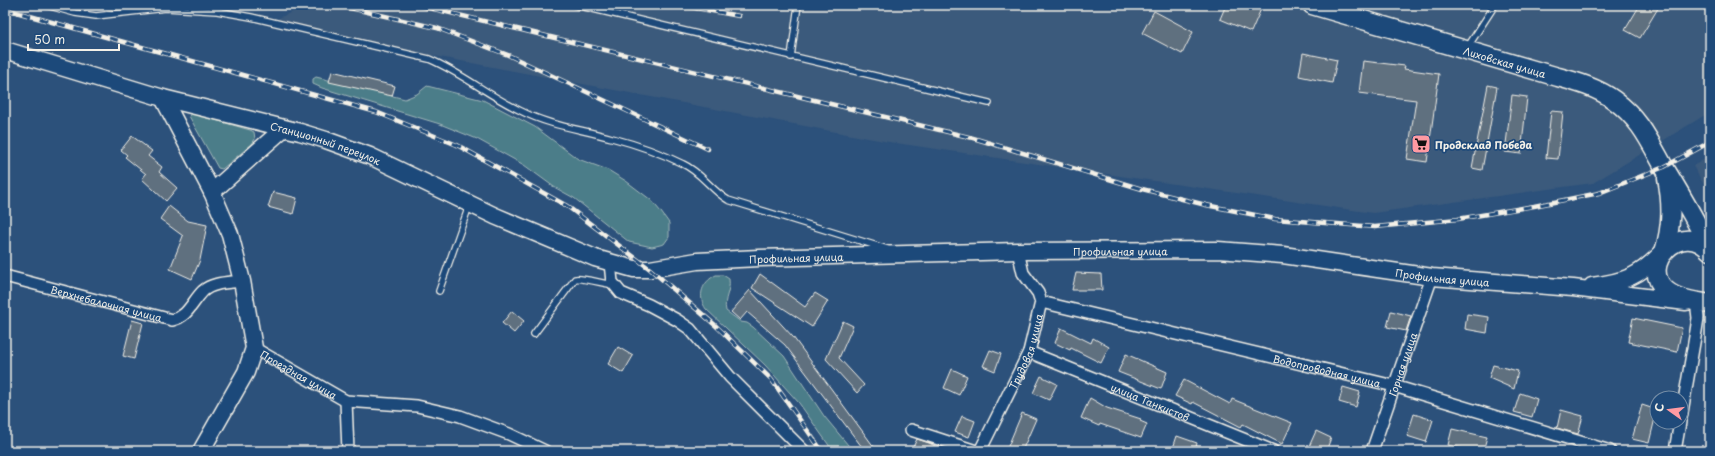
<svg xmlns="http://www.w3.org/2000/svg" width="1715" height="456" font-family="'Playpen Sans',sans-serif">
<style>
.built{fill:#3b5a7c}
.green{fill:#4c7d89;stroke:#a0b7b8}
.building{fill:#5f6f7f;stroke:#f4f1e8}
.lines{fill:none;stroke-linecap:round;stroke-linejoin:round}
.lane-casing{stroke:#f4f1e8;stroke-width:8}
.street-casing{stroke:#f4f1e8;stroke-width:14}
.secondary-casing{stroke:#f4f1e8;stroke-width:19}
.primary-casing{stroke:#f4f1e8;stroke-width:21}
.lane{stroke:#1f4a7a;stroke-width:5.5}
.street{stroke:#1f4a7a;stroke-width:11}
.secondary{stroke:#1f4a7a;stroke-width:16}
.primary{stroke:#1f4a7a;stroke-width:18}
.rail-casing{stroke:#f4f1e8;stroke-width:4.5}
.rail{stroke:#1f4a7a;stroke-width:3;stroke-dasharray:9;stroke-linecap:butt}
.labels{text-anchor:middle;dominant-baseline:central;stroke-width:3.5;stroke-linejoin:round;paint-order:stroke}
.street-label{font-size:10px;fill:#f4f1e8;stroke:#1f4a7a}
.poi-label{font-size:10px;font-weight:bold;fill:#f4f1e8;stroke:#1f4a7a;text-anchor:start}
</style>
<rect width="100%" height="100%" fill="#2c517b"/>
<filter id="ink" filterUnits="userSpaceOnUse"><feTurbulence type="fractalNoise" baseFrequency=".025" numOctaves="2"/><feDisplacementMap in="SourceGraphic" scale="8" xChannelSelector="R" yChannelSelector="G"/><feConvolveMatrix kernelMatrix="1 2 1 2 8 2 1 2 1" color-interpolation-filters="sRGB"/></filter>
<g filter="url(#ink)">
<g class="built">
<polygon points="307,5 1710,5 1710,112 1593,183 1373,213 889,142 266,24"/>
<polygon points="1710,156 1710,195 1693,166"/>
</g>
<g class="green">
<polygon points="316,77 405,99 417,94 427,86 483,100 535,127 578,159 608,170 626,181 651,200 661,212 669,223 669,237 664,244 652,247 629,242 574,198 554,187 524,165 477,139 440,124 322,88 313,84 313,79"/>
<polygon points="191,113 250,130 254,132 255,139 252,144 222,169 218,168 189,116"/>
<path d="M716,275H723L729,279C731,292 723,298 726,311L741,322L747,323L753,327L784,356L824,416L853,451H833L799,403L765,365L706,309C697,296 702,282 716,275Z"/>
</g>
<g class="building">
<polygon points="1226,5 1251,5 1261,9 1251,32 1220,19"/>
<polygon points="1640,5 1660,5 1640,38 1625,30"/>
<polygon points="1154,11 1193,32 1182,54 1142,33"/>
<polygon points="1303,53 1337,60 1332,83 1299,76"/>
<polygon points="1363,61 1405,66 1404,69 1439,74 1427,162 1407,159 1416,100 1359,93"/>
<polygon points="332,71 395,86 392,96 329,82"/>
<polygon points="1488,85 1497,87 1482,170 1472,168"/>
<polygon points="1512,95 1527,97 1521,154 1505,152"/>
<polygon points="1551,111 1563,112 1558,159 1546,158"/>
<polygon points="132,136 152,151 148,156 162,167 159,172 177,188 166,201 142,179 146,174 125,157 127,155 121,150"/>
<polygon points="273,192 297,198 293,214 268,207"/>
<polygon points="169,206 188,221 207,225 200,260 192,279 170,269 183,236 160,219"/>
<polygon points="1076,273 1101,274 1102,290 1072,290"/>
<polygon points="760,274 805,307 815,293 828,301 812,327 752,288"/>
<polygon points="750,290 793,337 877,451 866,451 862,447 785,345 747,312 740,320 731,312"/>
<polygon points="512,311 524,321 514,333 502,323"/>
<polygon points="1391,311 1411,316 1406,331 1387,327"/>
<polygon points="1467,314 1489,317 1487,333 1465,329"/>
<polygon points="1633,318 1682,328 1677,352 1628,342"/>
<polygon points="132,320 143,323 134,359 123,356"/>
<polygon points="843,321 853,326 839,358 864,385 857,393 826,359"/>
<polygon points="1061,328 1091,343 1093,338 1109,347 1101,363 1071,348 1070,350 1055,343"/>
<polygon points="618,347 633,356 623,373 608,364"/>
<polygon points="990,350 1001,354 995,371 983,366"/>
<polygon points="1126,354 1167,372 1161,389 1118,372"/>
<polygon points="1493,365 1518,371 1514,389 1489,378"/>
<polygon points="952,369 967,376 959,395 944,388"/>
<polygon points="1041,376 1057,384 1049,400 1033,393"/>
<polygon points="1184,380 1230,404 1232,399 1292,423 1282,444 1243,424 1241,427 1193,402 1192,404 1175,396"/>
<polygon points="1343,387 1360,392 1356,407 1339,402"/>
<polygon points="1520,393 1537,399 1532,417 1514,412"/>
<polygon points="1090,398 1107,408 1141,419 1140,421 1147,424 1141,438 1100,424 1099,426 1081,418"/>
<polygon points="1642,405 1657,410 1649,443 1632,439"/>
<polygon points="1561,410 1583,416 1578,434 1557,428"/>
<polygon points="1022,413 1036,419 1022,451 1006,451"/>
<polygon points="1414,414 1433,420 1426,442 1407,436"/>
<polygon points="962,416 975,421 969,437 955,432"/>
<polygon points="1452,429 1487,437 1483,451 1474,451 1448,445"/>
<polygon points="1316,431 1331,438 1326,451 1307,451"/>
<polygon points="1177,436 1197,443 1195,451 1172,451"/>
<polygon points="917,439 929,443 945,451 911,451"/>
</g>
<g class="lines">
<g class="lane-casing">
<g id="lane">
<path d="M46,5L75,13L96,16L166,8L217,11L251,17L429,59C462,73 489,96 521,111C550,126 581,129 612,138C635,144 661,153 683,164C701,172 711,190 728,200L887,249"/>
<polyline points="576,5 989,103"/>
<polyline points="1467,48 1495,5"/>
<polyline points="791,57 798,5"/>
<polyline points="439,291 469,206"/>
<path d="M534,334L575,279C580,277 605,284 614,285"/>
</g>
</g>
<g class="street-casing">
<g id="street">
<polyline points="610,263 612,282 621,293 649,305 677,320 690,329 730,377 804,451"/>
<path id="s1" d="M5,276L172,320C188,317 192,302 203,291C213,282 229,283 242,281"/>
<path id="s2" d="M1041,302L1394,386L1610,451"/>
<path id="s3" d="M254,348L346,401L417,406L460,416L509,434L545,451"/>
<path id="s4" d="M1029,352L1273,451"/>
<polyline points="346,401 348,451"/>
<polyline points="1681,418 1696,331 1698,318 1696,301"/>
<polyline points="911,430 976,451"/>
<path id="s5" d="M980,451L1029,352L1041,302L1038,293L1023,273L1018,251"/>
<path id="s6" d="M1372,451L1432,277"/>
<polyline points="1675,451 1680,422"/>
</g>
</g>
<g class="secondary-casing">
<g id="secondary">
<path id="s7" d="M5,50L163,98L300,132L326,140L370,156L495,216L595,258L634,269H650L697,261L759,258L1018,251L1218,250L1283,255L1432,277L1573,288L1686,302"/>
<polyline points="163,98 212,192"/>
<path d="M1592,286C1627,281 1638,277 1663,252"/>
<polyline points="201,451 246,372 254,348 242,281 230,234 212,192 283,129"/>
</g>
</g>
<g class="primary-casing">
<g id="primary">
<path id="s8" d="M1312,5L1558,77C1577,82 1598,88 1614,100C1640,119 1649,140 1664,167C1681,195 1697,221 1710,250"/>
<path d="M1710,251C1682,218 1637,266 1666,290C1678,300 1695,301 1710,304"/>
<path d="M1664,252C1672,226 1672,204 1667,178"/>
</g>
</g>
<use href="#lane" class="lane"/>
<use href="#street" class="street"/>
<use href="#secondary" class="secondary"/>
<use href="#primary" class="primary"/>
<g class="rail-casing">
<g id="rail">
<polyline points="337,5 437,28 508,55 708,149"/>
<polyline points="417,5 973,138 1142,189 1206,205 1275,219 1375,227 1458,219 1534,206 1599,193 1664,167 1710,142"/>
<polyline points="680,5 739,16"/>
<polyline points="737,5 747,7"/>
<polyline points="5,9 376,112 457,145 567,206 650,269 715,325 771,379 822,451"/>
</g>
</g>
<use href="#rail" class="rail"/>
</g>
</g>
<defs>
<g id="supermarket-square" transform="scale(1)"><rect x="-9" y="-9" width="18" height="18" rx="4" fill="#ff9aa2" stroke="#1f4a7a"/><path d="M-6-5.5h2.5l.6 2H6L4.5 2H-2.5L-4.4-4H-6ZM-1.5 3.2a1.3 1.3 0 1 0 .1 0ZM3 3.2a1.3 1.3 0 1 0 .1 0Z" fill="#111"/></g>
</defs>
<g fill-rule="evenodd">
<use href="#supermarket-square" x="1421" y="144"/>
</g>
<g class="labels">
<g class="street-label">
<text stroke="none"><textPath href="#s8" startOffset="201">Лиховская улица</textPath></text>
<text stroke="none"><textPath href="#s7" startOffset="334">Станционный переулок</textPath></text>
<text stroke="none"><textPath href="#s7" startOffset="1155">Профильная улица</textPath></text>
<text stroke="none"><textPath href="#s7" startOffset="831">Профильная улица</textPath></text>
<text stroke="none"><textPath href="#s7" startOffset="1479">Профильная улица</textPath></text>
<text stroke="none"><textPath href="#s1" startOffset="105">Верхнебалочная улица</textPath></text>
<text stroke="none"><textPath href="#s5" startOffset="110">Трудовая улица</textPath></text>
<text stroke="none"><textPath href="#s6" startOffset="92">Горная улица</textPath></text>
<text stroke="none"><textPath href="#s2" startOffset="294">Водопроводная улица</textPath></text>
<text stroke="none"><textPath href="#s3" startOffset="52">Проездная улица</textPath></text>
<text stroke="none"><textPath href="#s4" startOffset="131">улица Танкистов</textPath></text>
</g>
<g class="poi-label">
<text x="1435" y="144">Продсклад Победа</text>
</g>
</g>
<rect width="1715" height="456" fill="none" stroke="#1f4a7a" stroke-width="20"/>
<rect x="10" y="10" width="1695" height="436" fill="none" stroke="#f4f1e8" stroke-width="1.5" filter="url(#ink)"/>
<g transform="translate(1669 410) rotate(284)"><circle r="19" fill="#1f4a7a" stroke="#748da6"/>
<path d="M0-3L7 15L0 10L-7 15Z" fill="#ff9aa2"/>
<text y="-6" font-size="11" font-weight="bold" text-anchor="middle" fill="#f4f1e8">С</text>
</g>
<path d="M28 44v6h91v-6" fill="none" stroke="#f4f1e8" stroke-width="2"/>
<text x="34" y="44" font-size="12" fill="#f4f1e8" stroke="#1f4a7a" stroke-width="3" paint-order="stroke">50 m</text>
</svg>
